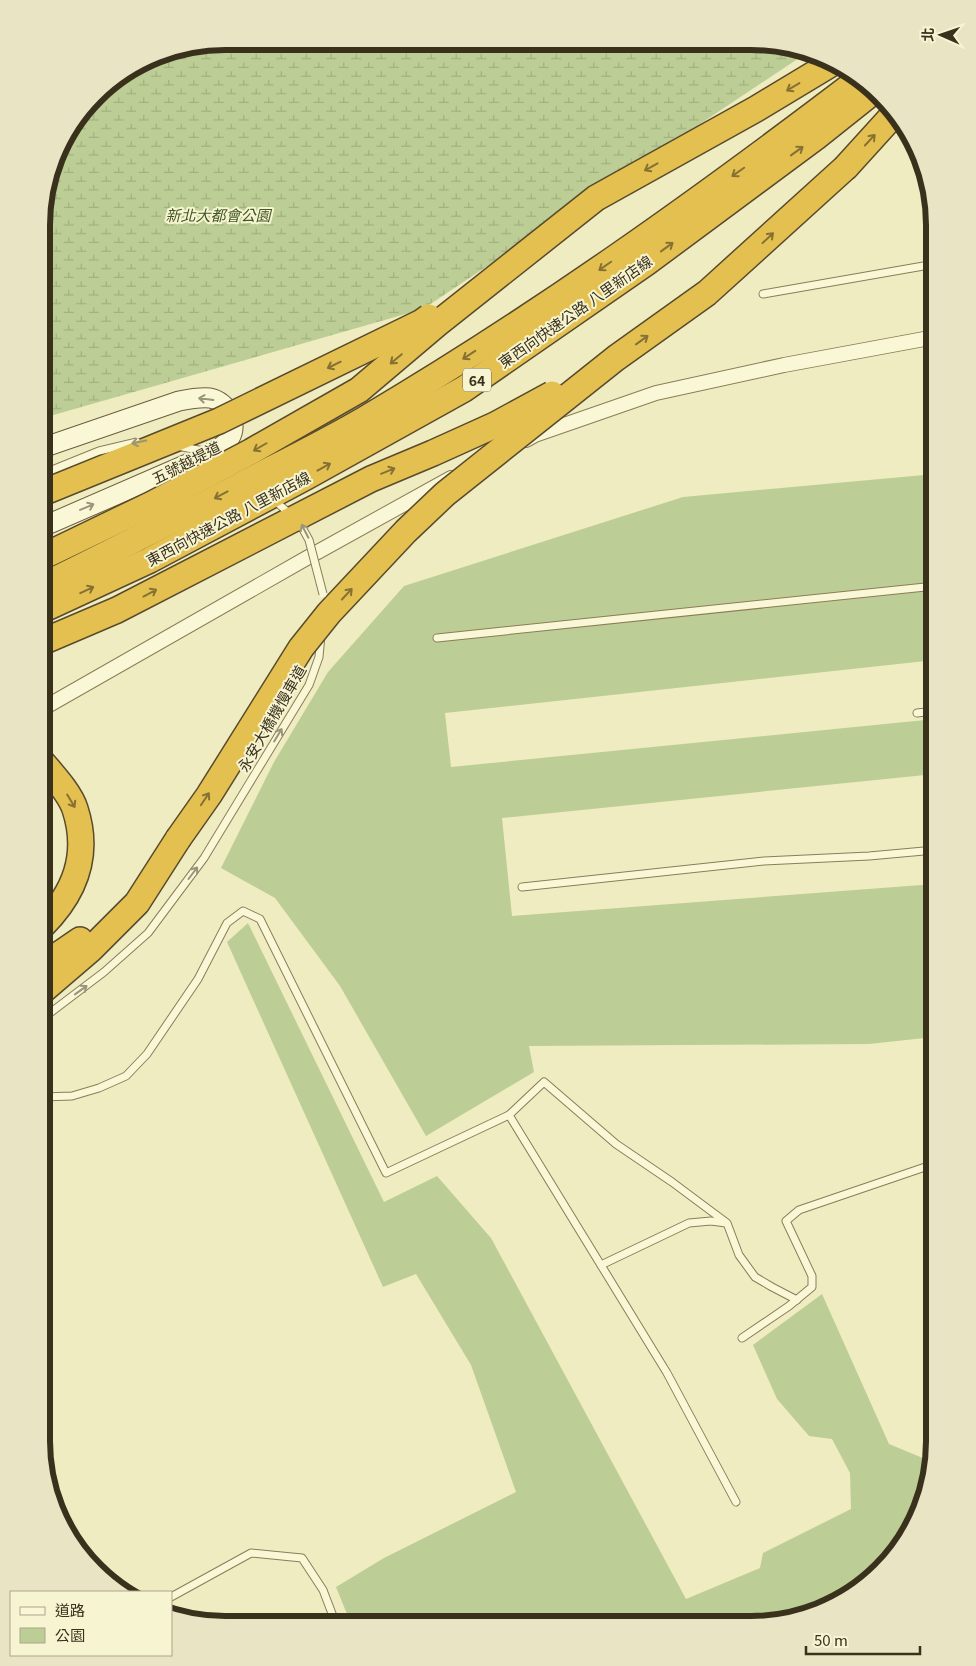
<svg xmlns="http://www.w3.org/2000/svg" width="976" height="1666" font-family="Georgia,'Noto Sans TC',serif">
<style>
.green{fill:#bcce95}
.wetland{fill:url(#wetland-marsh)}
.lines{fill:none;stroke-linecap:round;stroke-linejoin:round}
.lane-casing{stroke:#8a7d58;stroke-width:9}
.street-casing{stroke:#8a7d58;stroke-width:16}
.secondary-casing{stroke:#6c5e3b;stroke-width:21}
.highway-casing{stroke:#584a2d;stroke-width:28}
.lane{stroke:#faf7d6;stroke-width:7}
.street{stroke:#faf7d6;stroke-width:14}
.secondary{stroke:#faf7d6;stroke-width:19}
.highway{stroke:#e3c04f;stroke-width:25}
.lane-bridge-casing{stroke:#8a7d58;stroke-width:9;stroke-linecap:butt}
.highway-bridge-casing{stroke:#584a2d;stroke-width:28;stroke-linecap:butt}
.lane-bridge{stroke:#faf7d6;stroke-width:7}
.highway-bridge{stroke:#e3c04f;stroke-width:25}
.oneway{stroke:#867134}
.oneway2{stroke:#9a947a}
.labels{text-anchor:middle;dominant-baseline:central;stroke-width:4;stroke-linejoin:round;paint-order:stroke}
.shield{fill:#f7f4d2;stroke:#736c53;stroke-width:1}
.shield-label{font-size:14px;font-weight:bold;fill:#3a311d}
.park-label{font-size:15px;font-style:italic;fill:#3f5723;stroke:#f7f4d2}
.street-label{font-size:15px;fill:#3a311d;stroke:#f7f4d2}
.rim{fill:none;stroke:#3a311d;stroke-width:6}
</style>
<defs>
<pattern id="wetland-marsh" width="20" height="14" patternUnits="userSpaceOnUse" patternTransform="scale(1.25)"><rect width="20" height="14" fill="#bcce95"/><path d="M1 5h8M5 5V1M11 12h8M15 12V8" fill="none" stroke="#a2b180"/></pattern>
</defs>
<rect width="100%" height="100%" fill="#f0ecc2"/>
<g class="green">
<polygon points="935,474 935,660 445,713 451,767 935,719 935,774 502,818 512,916 935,884 934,1037 869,1044 529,1046 534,1072 426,1136 340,986 275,898 221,868 274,762 328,672 404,586 683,497"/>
<polygon points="248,923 384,1202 437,1176 491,1238 686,1599 760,1568 763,1553 851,1509 850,1473 832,1439 809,1436 777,1399 753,1345 822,1294 889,1444 930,1461 931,1466 921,1511 897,1553 863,1587 810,1615 751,1625 351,1624 336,1587 384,1558 516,1492 471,1365 416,1274 383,1287 227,942"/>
</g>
<polygon class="wetland" points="225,41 786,45 808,52 423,309 43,418 43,201 60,144 104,87 155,55"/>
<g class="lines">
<g class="lane-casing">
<g id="lane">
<polyline points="763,294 935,264"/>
<polyline points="437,638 935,586"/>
<polyline points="917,713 935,711"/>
<polyline points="522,887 764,861 869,856 935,850"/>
<polyline points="42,1019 104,972 148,933 204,858 309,685 319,657 321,635"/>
<polyline points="42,1097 72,1096 99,1088 126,1076 147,1054 198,979 227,923 243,911 260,919 386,1173 509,1115 667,1373 736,1502"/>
<polyline points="509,1115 544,1082 616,1144 672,1182 727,1223 739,1255 755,1277 772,1287 797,1300"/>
<polyline points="601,1265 689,1223 711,1221 726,1223"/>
<polyline points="742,1338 789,1306 812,1287 812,1276 786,1221 799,1210 934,1164"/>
<polyline points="171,1597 251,1553 302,1558 323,1590 336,1624"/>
</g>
</g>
<g class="street-casing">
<g id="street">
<polyline points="526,440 535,435 656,393 784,365 935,337"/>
<polyline points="42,709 305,559 451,478"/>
</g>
</g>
<g class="secondary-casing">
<path id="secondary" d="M42,527L208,455C216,450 225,446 230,438C239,423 227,401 210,398C200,397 189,399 179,401L42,448"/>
</g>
<g class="highway-casing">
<g id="highway">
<polyline points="846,167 895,113"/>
<path d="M42,926C75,893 90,855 75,809C70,793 53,775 42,762"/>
<polyline points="42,966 80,940"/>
<polyline points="42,991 91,949 137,903 178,839"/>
</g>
</g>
<use href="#lane" class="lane"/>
<use href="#street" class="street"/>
<use href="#secondary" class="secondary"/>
<use href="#highway" class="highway"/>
<g class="lane-bridge-casing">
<g id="lane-bridge">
<polyline points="177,446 220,454 226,460"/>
<polyline points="42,474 99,451 137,442"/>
<polyline points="273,499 291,515"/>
<polyline points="299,522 309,540 323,594"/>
</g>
</g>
<g class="highway-bridge-casing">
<g id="highway-bridge">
<polyline points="42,493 219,421 422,322 429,317"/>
<polyline points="42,557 152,504 252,451 359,390 437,324 596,198 756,109 834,62"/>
<path d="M42,586C113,551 184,515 254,478C291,459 329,440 365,419C538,317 701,200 860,79"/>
<polyline points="42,610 150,560 306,477 464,389 646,263 816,137 875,90"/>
<polyline points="42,642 117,610 371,479 433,453 495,425 552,394"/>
<polyline points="178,839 209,795 301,648 329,613 406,531 445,494 616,358 707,293 846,167"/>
</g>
</g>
<use href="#lane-bridge" class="lane-bridge"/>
<use href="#highway-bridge" class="highway-bridge"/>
</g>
<defs><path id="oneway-shaft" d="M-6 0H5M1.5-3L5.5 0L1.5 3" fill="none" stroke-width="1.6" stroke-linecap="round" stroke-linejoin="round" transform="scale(1.25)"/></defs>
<g class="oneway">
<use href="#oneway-shaft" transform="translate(793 87) rotate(149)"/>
<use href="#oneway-shaft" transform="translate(870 140) rotate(-47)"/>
<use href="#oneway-shaft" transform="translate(797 151) rotate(-36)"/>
<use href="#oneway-shaft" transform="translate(651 167) rotate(151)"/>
<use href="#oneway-shaft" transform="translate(738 172) rotate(145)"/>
<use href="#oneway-shaft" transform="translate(768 238) rotate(-43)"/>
<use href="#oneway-shaft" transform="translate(667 247) rotate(-36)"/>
<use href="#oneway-shaft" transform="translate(605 266) rotate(145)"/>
<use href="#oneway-shaft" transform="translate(642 340) rotate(-36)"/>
<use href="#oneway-shaft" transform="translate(469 355) rotate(147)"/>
<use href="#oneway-shaft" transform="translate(396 359) rotate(140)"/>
<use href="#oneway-shaft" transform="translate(334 365) rotate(154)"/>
<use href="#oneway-shaft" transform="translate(260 447) rotate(150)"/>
<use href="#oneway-shaft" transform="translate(324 467) rotate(-29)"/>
<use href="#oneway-shaft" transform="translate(388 471) rotate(-22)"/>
<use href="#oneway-shaft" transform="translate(221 495) rotate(152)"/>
<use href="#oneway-shaft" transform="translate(87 590) rotate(-25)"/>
<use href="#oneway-shaft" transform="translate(150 593) rotate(-28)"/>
<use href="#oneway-shaft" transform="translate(347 594) rotate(-47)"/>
<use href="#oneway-shaft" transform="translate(205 799) rotate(-56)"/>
<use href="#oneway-shaft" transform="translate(71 801) rotate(59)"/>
</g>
<g class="oneway2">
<use href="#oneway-shaft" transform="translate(206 399) rotate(-173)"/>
<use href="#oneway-shaft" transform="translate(139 442) rotate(168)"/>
<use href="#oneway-shaft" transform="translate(87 507) rotate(-23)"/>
<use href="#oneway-shaft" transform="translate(305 531) rotate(-117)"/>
<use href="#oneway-shaft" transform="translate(278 735) rotate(-59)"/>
<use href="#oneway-shaft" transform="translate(193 873) rotate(-53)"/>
<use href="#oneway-shaft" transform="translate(81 990) rotate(-36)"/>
</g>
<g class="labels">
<rect class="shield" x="463" y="368.5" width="28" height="23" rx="4"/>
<g class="shield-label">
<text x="477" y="380">64</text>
</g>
<g class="park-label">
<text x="218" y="214">新北大都會公園</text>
</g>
<g class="street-label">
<text transform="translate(575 311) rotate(-35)">東西向快速公路 八里新店線</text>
<text transform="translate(186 462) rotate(-27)">五號越堤道</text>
<text transform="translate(228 518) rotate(-28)">東西向快速公路 八里新店線</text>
<text transform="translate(271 718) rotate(-60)">永安大橋機慢車道</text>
</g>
</g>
<path d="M0 0H976V1666H0ZM225 50H751A175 175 0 0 1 926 225V1441A175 175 0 0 1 751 1616H225A175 175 0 0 1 50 1441V225A175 175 0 0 1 225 50Z" fill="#e8e4c4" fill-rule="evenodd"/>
<path class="rim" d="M225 50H751A175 175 0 0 1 926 225V1441A175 175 0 0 1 751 1616H225A175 175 0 0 1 50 1441V225A175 175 0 0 1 225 50Z"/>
<rect x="10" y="1591" width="162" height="65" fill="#f7f4d2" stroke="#aba68a"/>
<rect x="20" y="1607" width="25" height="8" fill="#faf7d6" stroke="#aba68a"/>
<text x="55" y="1616" font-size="15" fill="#3a311d">道路</text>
<rect x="20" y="1628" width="25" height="15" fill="#bcce95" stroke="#aba68a"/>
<text x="55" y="1641" font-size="15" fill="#3a311d">公園</text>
<g transform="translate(941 35) rotate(272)" stroke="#f7f4d2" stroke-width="4" paint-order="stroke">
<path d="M0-4L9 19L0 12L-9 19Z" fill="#3a311d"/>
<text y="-8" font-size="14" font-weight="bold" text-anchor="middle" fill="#3a311d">北</text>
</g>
<path d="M806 1646v8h114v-8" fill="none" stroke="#3a311d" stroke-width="2.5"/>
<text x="814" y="1646" font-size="15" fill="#3a311d" stroke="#f7f4d2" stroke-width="4" paint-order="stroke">50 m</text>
</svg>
